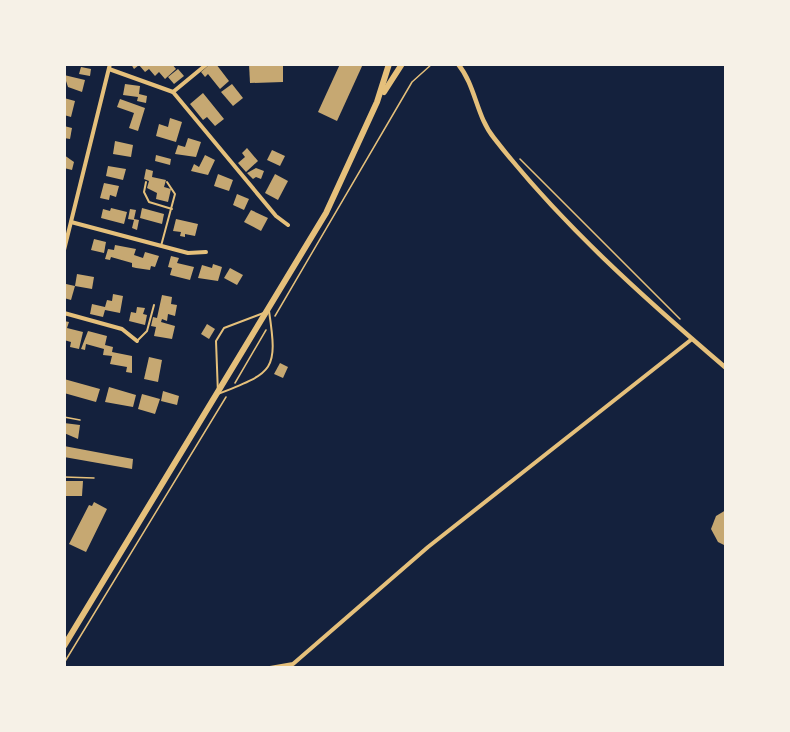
<svg xmlns="http://www.w3.org/2000/svg" width="790" height="732" font-family="Inter,sans-serif">
<style>
.building{fill:#c6a872}
.lines{fill:none;stroke-linecap:round;stroke-linejoin:round}
.path{stroke:#e5c07b;stroke-width:1.5}
.service{stroke:#e5c07b;stroke-width:2}
.minor{stroke:#e5c07b;stroke-width:4}
.tertiary{stroke:#e5c07b;stroke-width:4.5}
.primary{stroke:#e5c07b;stroke-width:6}
</style>
<rect width="100%" height="100%" fill="#14213d"/>
<g class="building">
<polygon points="131,64 172,64 176,69 165,79 159,72 155,76 149,69 145,72 139,65 134,69"/>
<polygon points="210,64 216,64 229,81 220,89 208,74 205,77 201,72"/>
<polygon points="249,64 283,64 283,82 250,83"/>
<polygon points="340,64 363,64 337,121 318,112"/>
<polygon points="81,67 91,69 90,76 79,74"/>
<polygon points="178,69 184,76 174,84 168,77"/>
<polygon points="64,75 85,80 82,92 68,87"/>
<polygon points="125,84 140,86 139,94 147,96 146,103 137,101 138,97 123,95"/>
<polygon points="232,84 243,98 233,106 221,92"/>
<polygon points="203,93 224,119 215,126 207,117 203,120 190,104"/>
<polygon points="64,98 75,101 71,117 64,115"/>
<polygon points="120,99 145,108 138,131 129,128 134,113 117,107"/>
<polygon points="170,118 182,122 176,142 156,136 159,124 168,127"/>
<polygon points="64,126 72,128 70,139 64,138"/>
<polygon points="188,138 201,142 196,157 175,154 178,145 185,147"/>
<polygon points="115,141 133,145 131,157 113,154"/>
<polygon points="247,148 258,161 246,172 238,163 245,157 242,153"/>
<polygon points="272,150 285,156 280,166 267,160"/>
<polygon points="64,155 74,162 72,170 64,168"/>
<polygon points="156,155 171,159 170,165 155,161"/>
<polygon points="205,155 215,160 208,175 191,171 194,164 199,167"/>
<polygon points="108,166 126,169 123,180 106,176"/>
<polygon points="256,168 264,171 261,179 256,177 253,179 247,173"/>
<polygon points="146,169 153,171 152,177 166,180 164,187 171,189 168,202 156,199 157,193 147,188 149,181 144,179"/>
<polygon points="218,174 233,180 229,191 214,186"/>
<polygon points="275,174 288,181 278,200 265,193"/>
<polygon points="104,183 119,186 116,197 110,195 109,200 100,198"/>
<polygon points="237,194 249,199 244,210 233,205"/>
<polygon points="111,208 127,212 124,224 101,218 103,209 110,211"/>
<polygon points="142,208 164,214 162,224 140,218"/>
<polygon points="130,209 136,210 134,219 139,220 137,230 132,228 134,220 128,219"/>
<polygon points="251,210 268,218 261,231 244,222"/>
<polygon points="176,219 198,224 195,236 185,234 185,237 180,236 181,232 173,231"/>
<polygon points="94,239 106,242 104,253 91,250"/>
<polygon points="115,245 136,249 134,255 143,258 145,252 159,256 155,267 151,266 150,270 136,268 132,267 132,263 111,257 110,260 105,259 108,249 114,250"/>
<polygon points="171,256 179,258 177,263 194,267 190,280 170,275 172,268 168,267"/>
<polygon points="213,264 222,267 218,281 198,278 202,265 212,268"/>
<polygon points="230,268 243,275 237,285 224,278"/>
<polygon points="77,274 94,277 92,289 75,286"/>
<polygon points="66,284 75,286 71,300 64,298"/>
<polygon points="113,294 123,296 120,313 105,310 103,317 90,314 92,304 105,307 107,300 112,301"/>
<polygon points="162,295 172,297 171,304 177,305 175,316 168,314 167,321 162,319 161,322 175,326 172,339 154,336 156,327 151,326 153,317 157,318"/>
<polygon points="137,307 145,308 143,314 147,315 145,325 129,321 131,312 136,313"/>
<polygon points="64,321 69,322 67,328 83,332 79,349 70,347 71,342 64,340"/>
<polygon points="207,324 215,329 209,339 201,334"/>
<polygon points="88,331 107,336 105,345 113,347 112,352 132,356 132,373 126,372 127,367 110,364 112,356 103,355 104,349 86,344 85,350 81,349"/>
<polygon points="149,357 162,360 158,382 144,379"/>
<polygon points="280,363 288,367 283,378 274,374"/>
<polygon points="64,379 100,389 96,402 64,393"/>
<polygon points="109,387 136,395 133,407 105,402"/>
<polygon points="163,391 179,396 177,405 161,401"/>
<polygon points="142,394 160,399 155,414 138,409"/>
<polygon points="64,423 80,425 78,439 64,433"/>
<polygon points="64,446 133,459 132,469 64,457"/>
<polygon points="64,481 83,481 82,496 64,496"/>
<polygon points="94,502 107,509 86,552 69,544 89,505 92,506"/>
<polygon points="726,510 726,546 718,542 711,529 716,516"/>
</g>
<g class="lines">
<g class="path">
<polyline points="520,159 680,319"/>
<polyline points="275,316 412,82 432,64"/>
<polyline points="235,383 266,330"/>
<polyline points="64,417 80,420"/>
<polyline points="64,477 94,478"/>
<polyline points="64,663 226,397"/>
</g>
<g class="service">
<polyline points="146,182 144,192 149,202 172,209"/>
<polyline points="161,246 175,194 167,182"/>
<path d="M269,311C278,371 274,372 218,394L216,341L224,328Z"/>
<polyline points="137,341 147,331 154,305"/>
</g>
<g class="minor">
<polyline points="109,69 173,92 276,216 288,225"/>
<polyline points="173,92 207,64"/>
<polyline points="71,222 188,253 206,252"/>
<polyline points="64,250 110,64"/>
<polyline points="64,313 122,329 137,341"/>
<polyline points="270,668 293,664 428,547 692,339"/>
</g>
<path class="tertiary" d="M458,64C476,86 476,116 494,138C560,223 644,298 726,368"/>
<g class="primary">
<polyline points="384,92 402,64"/>
<polyline points="64,646 326,213 377,102 389,64"/>
</g>
</g>
<rect width="790" height="732" fill="none" stroke="#f6f1e7" stroke-width="132"/>
</svg>
